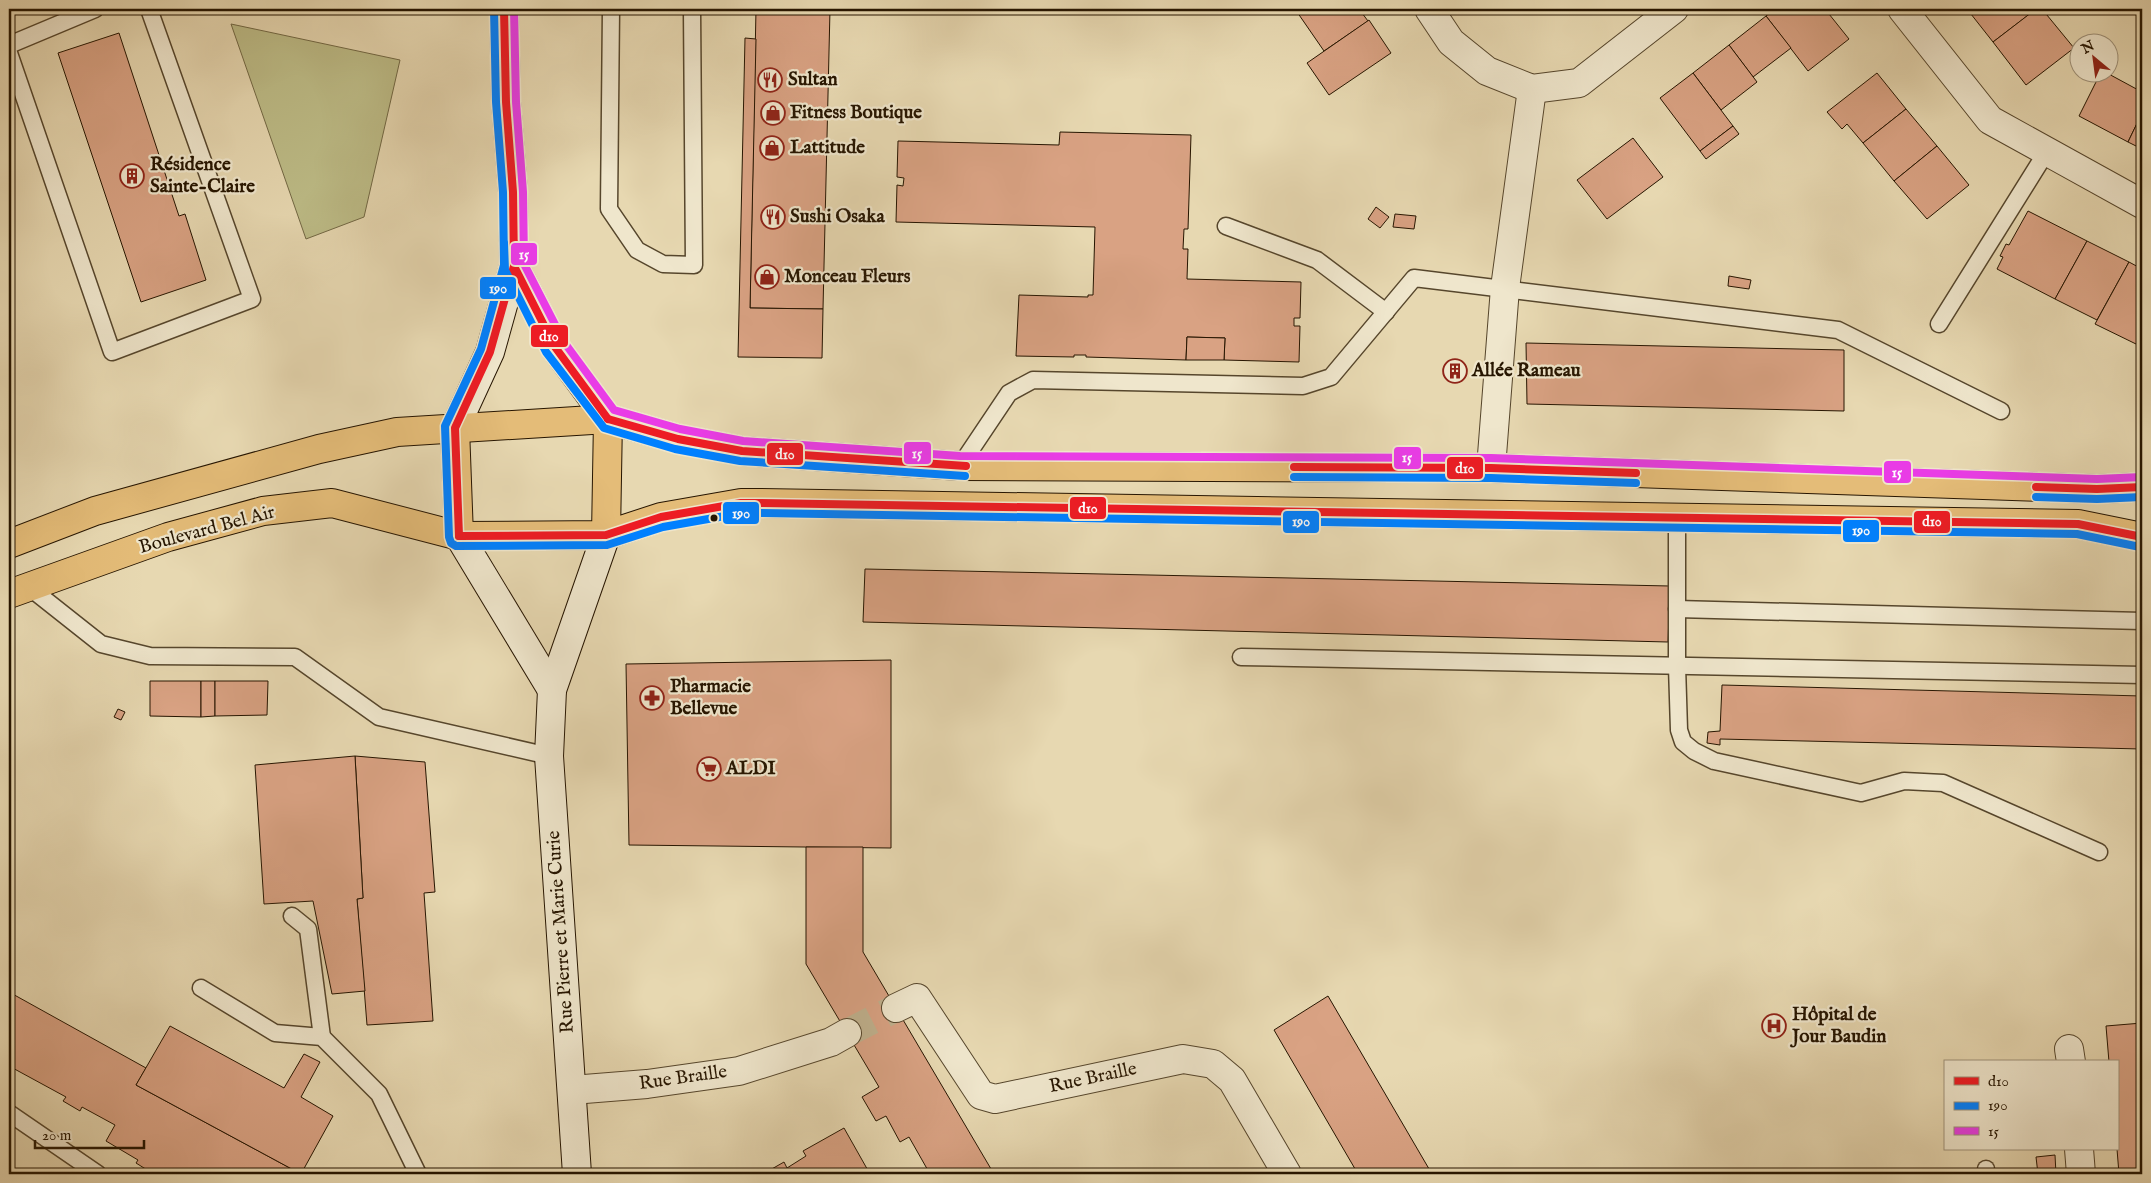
<svg xmlns="http://www.w3.org/2000/svg" width="2151" height="1183" font-family="'IM FELL English',serif">
<style>
.green{fill:#bdbc87;stroke:#726844}
.building{fill:#d9a283;stroke:#261500}
.lines{fill:none;stroke-linecap:round;stroke-linejoin:round}
.street-tunnel{stroke:#c0b18e;stroke-width:28;stroke-dasharray:28 14;stroke-linecap:butt}
.lane-casing{stroke:#56462c;stroke-width:19}
.street-casing{stroke:#56462c;stroke-width:30}
.secondary-casing{stroke:#261500;stroke-width:30}
.primary-casing{stroke:#261500;stroke-width:30}
.lane{stroke:#efe6cc;stroke-width:16}
.street{stroke:#efe6cc;stroke-width:28}
.secondary{stroke:#efe6cc;stroke-width:28}
.primary{stroke:#e4bc78;stroke-width:28}
.bus-1-casing{stroke:#efe6cc;stroke-width:11}
.bus-2-casing{stroke:#efe6cc;stroke-width:11}
.bus-3-casing{stroke:#efe6cc;stroke-width:11}
.bus-1{stroke:#ed1c24;stroke-width:8}
.bus-2{stroke:#0080ff;stroke-width:8}
.bus-3{stroke:#e93ce6;stroke-width:8}
.bus-dot{fill:#261500;stroke:#efe6cc;stroke-width:2}
.labels{text-anchor:middle;dominant-baseline:central;stroke-width:4.5;stroke-linejoin:round;paint-order:stroke}
.poi-label{font-size:19px;font-weight:bold;fill:#261500;stroke:#efe6cc;text-anchor:start}
.street-label{font-size:19px;fill:#261500;stroke:#efe6cc}
.line-badge{stroke:#efe6cc;stroke-width:2}
.badge-label{font-size:14px;text-anchor:middle;font-weight:bold;fill:#fff}
</style>
<rect width="100%" height="100%" fill="#e7d8b1"/>
<filter id="stains"><feTurbulence type="fractalNoise" baseFrequency=".004" numOctaves="4"/><feColorMatrix values="0 0 0 0 .2 0 0 0 0 .09 0 0 0 0 .02 0 0 0 .5 -.17"/></filter>
<radialGradient id="worn" r=".72"><stop offset=".6" stop-color="#630" stop-opacity="0"/><stop offset="1" stop-color="#630" stop-opacity=".3"/></radialGradient>
<polygon class="green" points="231,24 400,60 364,217 306,239"/>
<g class="building">
<polygon points="756,9 830,9 823,309 750,308"/>
<polygon points="1295,9 1359,9 1368,21 1324,51"/>
<polygon points="1775,9 1825,9 1849,39 1808,71 1766,16"/>
<polygon points="1967,9 2028,9 2031,13 1993,42"/>
<polygon points="2036,9 2042,9 2074,48 2026,85 1993,42"/>
<polygon points="1766,16 1791,48 1753,77 1729,45"/>
<polygon points="1369,20 1391,53 1329,95 1307,63"/>
<polygon points="119,33 179,216 185,214 206,280 141,302 58,53"/>
<polygon points="745,38 756,39 750,308 823,309 822,358 738,357"/>
<polygon points="1729,45 1757,82 1721,110 1693,73"/>
<polygon points="2101,72 2105,72 2142,92 2142,113 2128,142 2079,116"/>
<polygon points="1693,73 1733,126 1700,151 1660,98"/>
<polygon points="1877,73 1906,109 1863,143 1847,124 1842,129 1827,112"/>
<polygon points="1906,109 1937,146 1894,181 1863,143"/>
<polygon points="2142,113 2142,149 2128,142"/>
<polygon points="1733,126 1739,134 1706,159 1700,151"/>
<polygon points="1060,132 1191,135 1188,229 1184,229 1183,249 1188,249 1187,279 1301,282 1300,318 1294,318 1294,326 1300,326 1299,362 1224,360 1225,338 1187,337 1186,360 1086,357 1086,355 1074,355 1074,357 1016,356 1019,295 1088,297 1088,295 1093,295 1095,227 896,222 897,185 903,186 904,178 897,177 898,141 1059,145"/>
<polygon points="1633,138 1663,177 1607,219 1577,180"/>
<polygon points="1937,146 1969,185 1927,219 1894,181"/>
<polygon points="1376,207 1389,217 1380,228 1368,219"/>
<polygon points="2028,211 2087,241 2055,299 1997,269 2003,257 2000,256 2006,244 2009,245"/>
<polygon points="1395,214 1416,216 1414,229 1393,227"/>
<polygon points="2087,241 2129,262 2097,320 2055,299"/>
<polygon points="2129,262 2142,269 2142,333 2136,344 2095,324"/>
<polygon points="1729,276 1751,280 1749,289 1728,286"/>
<polygon points="1187,337 1225,338 1224,360 1186,360"/>
<polygon points="1526,343 1844,350 1844,411 1527,404"/>
<polygon points="1451,361 1462,362 1460,382 1448,380"/>
<polygon points="865,569 1670,586 1668,642 863,622"/>
<polygon points="891,660 891,848 629,845 626,664"/>
<polygon points="150,681 201,681 201,717 150,716"/>
<polygon points="201,681 215,681 215,716 201,717"/>
<polygon points="215,681 268,681 267,715 215,716"/>
<polygon points="1722,685 2142,696 2142,749 1720,739 1720,745 1707,743 1708,732 1720,731"/>
<polygon points="118,709 125,712 121,720 114,717"/>
<polygon points="355,756 425,762 435,892 424,893 433,1021 367,1025 357,899 363,898"/>
<polygon points="355,756 363,898 357,899 365,991 332,994 313,901 264,904 255,765"/>
<polygon points="806,847 863,847 863,952 994,1174 930,1174 909,1137 900,1142 886,1116 876,1121 862,1097 879,1087 806,964"/>
<polygon points="9,992 146,1068 136,1085 301,1174 164,1174 155,1169 152,1173 136,1163 138,1160 106,1141 115,1125 82,1107 80,1111 63,1101 66,1097 9,1066"/>
<polygon points="1328,996 1432,1174 1358,1174 1274,1030"/>
<polygon points="2142,1023 2142,1174 2119,1174 2117,1149 2117,1062 2109,1062 2106,1026"/>
<polygon points="170,1026 284,1088 304,1054 320,1062 301,1097 333,1116 301,1174 136,1085"/>
<polygon points="844,1128 870,1174 763,1174 784,1162 787,1168 806,1156 803,1151"/>
<polygon points="2055,1155 2056,1174 2038,1174 2036,1157"/>
</g>
<g class="lines">
<polyline class="street-tunnel" points="847,1033 896,1008"/>
<g class="lane-casing">
<g id="lane">
<polyline points="611,9 609,209 637,250 663,264 694,265 692,9"/>
<polyline points="9,45 95,9"/>
<polyline points="9,53 112,352 252,299 149,9"/>
<polyline points="1226,226 1317,260 1386,312"/>
<polyline points="1939,324 2047,151"/>
<polyline points="960,466 1009,393 1033,380 1303,386 1331,377 1414,278 1838,330 2001,411"/>
<polyline points="1677,517 1677,666 1679,730 1683,742 1694,751 1714,761 1861,793 1904,781 1943,783 2099,852"/>
<polyline points="29,587 101,644 150,656 295,657 379,717 549,756"/>
<polyline points="1677,609 2142,621"/>
<polyline points="1241,657 2142,675"/>
<polyline points="292,916 308,929 322,1037"/>
<polyline points="201,988 275,1033 322,1037 379,1094 418,1174"/>
<polyline points="9,1113 98,1174"/>
<polyline points="1986,1169 1986,1174"/>
</g>
</g>
<g class="street-casing">
<g id="street">
<polyline points="1429,9 1451,42 1487,71 1532,89 1579,83 1674,9"/>
<polyline points="1902,9 1990,120 2142,204"/>
<polyline points="1491,468 1505,288 1532,89"/>
<polyline points="896,1008 917,998 981,1095 995,1099 1183,1059 1213,1064 1232,1080 1287,1174"/>
<polyline points="2069,1049 2071,1062"/>
<polyline points="572,1090 647,1084 739,1071 831,1042 847,1033"/>
<polyline points="2079,1149 2081,1174"/>
</g>
</g>
<g class="secondary-casing">
<g id="secondary">
<polyline points="514,266 555,347 608,419"/>
<polyline points="455,428 490,352 514,266 513,192 506,102 504,9"/>
<polyline points="459,536 552,690"/>
<polyline points="577,1174 549,756 552,690 606,535"/>
</g>
</g>
<g class="primary-casing">
<g id="primary">
<polyline points="455,428 459,536"/>
<polyline points="606,535 608,419"/>
<polyline points="9,544 95,511 319,449 397,432 608,419 678,439 742,451 960,466 1491,468 2097,489 2142,487"/>
<polyline points="9,594 168,537 263,511 332,503 459,536 606,535 661,517 741,503 757,503 2078,524 2142,537"/>
</g>
</g>
<use href="#lane" class="lane"/>
<use href="#street" class="street"/>
<use href="#secondary" class="secondary"/>
<use href="#primary" class="primary"/>
<g class="bus-1-casing">
<g id="bus-1">
<polyline points="514,243 514,266 555,347 608,419"/>
<polyline points="608,419 678,439 742,451 966,466"/>
<polyline points="1294,467 1491,468 1636,473"/>
<polyline points="2036,487 2097,489 2142,487"/>
<polyline points="459,536 606,535 661,517 741,503 757,503 2078,524 2142,537"/>
<polyline points="459,536 455,428 490,352 514,266 513,192 506,102 504,9"/>
</g>
</g>
<g class="bus-2-casing">
<g id="bus-2">
<polyline points="494,9 496,102 503,192 504,265 481,349 445,426 449,537 451,543 456,546 607,545 663,527 742,513 757,513 2077,534 2140,547"/>
<polyline points="504,243 505,270 546,352 604,428 675,449 740,461 965,476"/>
<polyline points="1294,477 1491,478 1636,483"/>
<polyline points="2036,497 2097,499 2142,497"/>
</g>
</g>
<g class="bus-3-casing">
<polyline id="bus-3" points="514,9 516,102 523,192 524,264 564,342 614,410 680,429 743,441 960,456 1491,458 2097,479 2142,477"/>
</g>
<use href="#bus-1" class="bus-1"/>
<use href="#bus-2" class="bus-2"/>
<use href="#bus-3" class="bus-3"/>
</g>
<defs>
<g id="restaurant-ring" transform="scale(1.25)"><circle r="9.5" fill="#efe6cc" stroke="#8f2418" stroke-width="1.5"/><path d="M-5-6h1v4h1v-4h1v4h1v-4h1v5L-1.5 .5V6h-2V.5L-5-1ZM5-6V6H3V1.5H1.5Q1.5-4 5-6Z" fill="#8f2418"/></g>
<g id="shop-ring" transform="scale(1.25)"><circle r="9.5" fill="#efe6cc" stroke="#8f2418" stroke-width="1.5"/><path d="M-5-2.5h2.3a2.7 3.5 0 0 1 5.4 0H5L5.5 6h-11ZM-1.5-2.5h3a1.5 2.3 0 0 0-3 0Z" fill="#8f2418"/></g>
<g id="building-ring" transform="scale(1.25)"><circle r="9.5" fill="#efe6cc" stroke="#8f2418" stroke-width="1.5"/><path d="M-4-6H4V6H1V3H-1V6H-4ZM-2.5-4.3h1.7v1.8h-1.7ZM.8-4.3h1.7v1.8H.8ZM-2.5-1h1.7V.8h-1.7ZM.8-1h1.7V.8H.8Z" fill="#8f2418"/></g>
<g id="pharmacy-ring" transform="scale(1.25)"><circle r="9.5" fill="#efe6cc" stroke="#8f2418" stroke-width="1.5"/><path d="M-2-6h4v4h4v4h-4v4h-4v-4h-4v-4h4Z" fill="#8f2418"/></g>
<g id="supermarket-ring" transform="scale(1.25)"><circle r="9.5" fill="#efe6cc" stroke="#8f2418" stroke-width="1.5"/><path d="M-6-5.5h2.5l.6 2H6L4.5 2H-2.5L-4.4-4H-6ZM-1.5 3.2a1.3 1.3 0 1 0 .1 0ZM3 3.2a1.3 1.3 0 1 0 .1 0Z" fill="#8f2418"/></g>
<g id="hospital-ring" transform="scale(1.25)"><circle r="9.5" fill="#efe6cc" stroke="#8f2418" stroke-width="1.5"/><path d="M-5-5h3v3.5h4V-5h3V5h-3V1.5h-4V5h-3Z" fill="#8f2418"/></g>
</defs>
<g fill-rule="evenodd">
<use href="#restaurant-ring" x="770" y="80"/>
<use href="#shop-ring" x="773" y="113"/>
<use href="#shop-ring" x="772" y="148"/>
<use href="#building-ring" x="132" y="176"/>
<use href="#restaurant-ring" x="773" y="217"/>
<use href="#shop-ring" x="767" y="277"/>
<use href="#building-ring" x="1455" y="371"/>
<use href="#pharmacy-ring" x="652" y="698"/>
<use href="#supermarket-ring" x="709" y="769"/>
<use href="#hospital-ring" x="1774" y="1026"/>
</g>
<circle class="bus-dot" cx="714" cy="518" r="4.5"/>
<g class="labels">
<g class="poi-label">
<text x="788" y="80">Sultan</text>
<text x="790" y="113">Fitness Boutique</text>
<text x="790" y="148">Lattitude</text>
<text x="150" y="165">Résidence<tspan x="150" dy="22">Sainte-Claire</tspan></text>
<text x="790" y="217">Sushi Osaka</text>
<text x="784" y="277">Monceau Fleurs</text>
<text x="1472" y="371">Allée Rameau</text>
<text x="670" y="687">Pharmacie<tspan x="670" dy="22">Bellevue</tspan></text>
<text x="726" y="769">ALDI</text>
<text x="1792" y="1015">Hôpital de<tspan x="1792" dy="22">Jour Baudin</tspan></text>
</g>
<g class="street-label">
<text transform="translate(207 530) rotate(-15)">Boulevard Bel Air</text>
<text transform="translate(561 932) rotate(-94)">Rue Pierre et Marie Curie</text>
<text transform="translate(683 1078) rotate(-8)">Rue Braille</text>
<text transform="translate(1093 1078) rotate(-12)">Rue Braille</text>
</g>
</g>
<g class="line-badge">
<rect x="510" y="242" width="28" height="24" rx="5" fill="#e93ce6"/>
<rect x="479" y="276" width="38" height="24" rx="5" fill="#0080ff"/>
<rect x="530" y="324" width="39" height="24" rx="5" fill="#ed1c24"/>
<rect x="903" y="441" width="29" height="24" rx="5" fill="#e93ce6"/>
<rect x="766" y="442" width="38" height="24" rx="5" fill="#ed1c24"/>
<rect x="1393" y="446" width="29" height="24" rx="5" fill="#e93ce6"/>
<rect x="1446" y="456" width="38" height="24" rx="5" fill="#ed1c24"/>
<rect x="1883" y="460" width="29" height="24" rx="5" fill="#e93ce6"/>
<rect x="1069" y="496" width="38" height="24" rx="5" fill="#ed1c24"/>
<rect x="722" y="501" width="38" height="24" rx="5" fill="#0080ff"/>
<rect x="1282" y="510" width="38" height="24" rx="5" fill="#0080ff"/>
<rect x="1913" y="510" width="38" height="24" rx="5" fill="#ed1c24"/>
<rect x="1842" y="519" width="38" height="24" rx="5" fill="#0080ff"/>
</g>
<g class="badge-label">
<text x="524" y="259">15</text>
<text x="498" y="293">190</text>
<text x="549" y="341">d10</text>
<text x="917" y="458">15</text>
<text x="785" y="459">d10</text>
<text x="1407" y="462">15</text>
<text x="1465" y="473">d10</text>
<text x="1897" y="477">15</text>
<text x="1088" y="513">d10</text>
<text x="741" y="518">190</text>
<text x="1301" y="526">190</text>
<text x="1932" y="526">d10</text>
<text x="1861" y="535">190</text>
</g>
<rect width="2151" height="1183" fill="none" stroke="#e7d8b1" stroke-width="30"/>
<rect x="10" y="10" width="2131" height="1163" fill="none" stroke="#261500" stroke-width="2.5"/>
<rect x="15" y="15" width="2121" height="1153" fill="none" stroke="#261500"/>
<rect x="1944" y="1060" width="175" height="90" fill="#efe6cc" stroke="#9f927a"/>
<rect x="1954" y="1077" width="25" height="8" fill="#ed1c24" stroke="#9f927a"/>
<text x="1988" y="1086" font-size="15" fill="#261500">d10</text>
<rect x="1954" y="1102" width="25" height="8" fill="#0080ff" stroke="#9f927a"/>
<text x="1988" y="1110" font-size="15" fill="#261500">190</text>
<rect x="1954" y="1127" width="25" height="8" fill="#e93ce6" stroke="#9f927a"/>
<text x="1988" y="1136" font-size="15" fill="#261500">15</text>
<g transform="translate(2094 58) rotate(331)"><circle r="24" fill="#efe6cc" stroke="#9f927a"/>
<path d="M0-4L9 19L0 12L-9 19Z" fill="#8f2418"/>
<text y="-8" font-size="14" font-weight="bold" text-anchor="middle" fill="#261500">N</text>
</g>
<path d="M35 1140v8h109v-8" fill="none" stroke="#261500" stroke-width="2.5"/>
<text x="42" y="1140" font-size="15" fill="#261500" stroke="#efe6cc" stroke-width="4" paint-order="stroke">20 m</text>
<rect width="100%" height="100%" filter="url(#stains)"/>
<rect width="100%" height="100%" fill="url(#worn)"/>
</svg>
